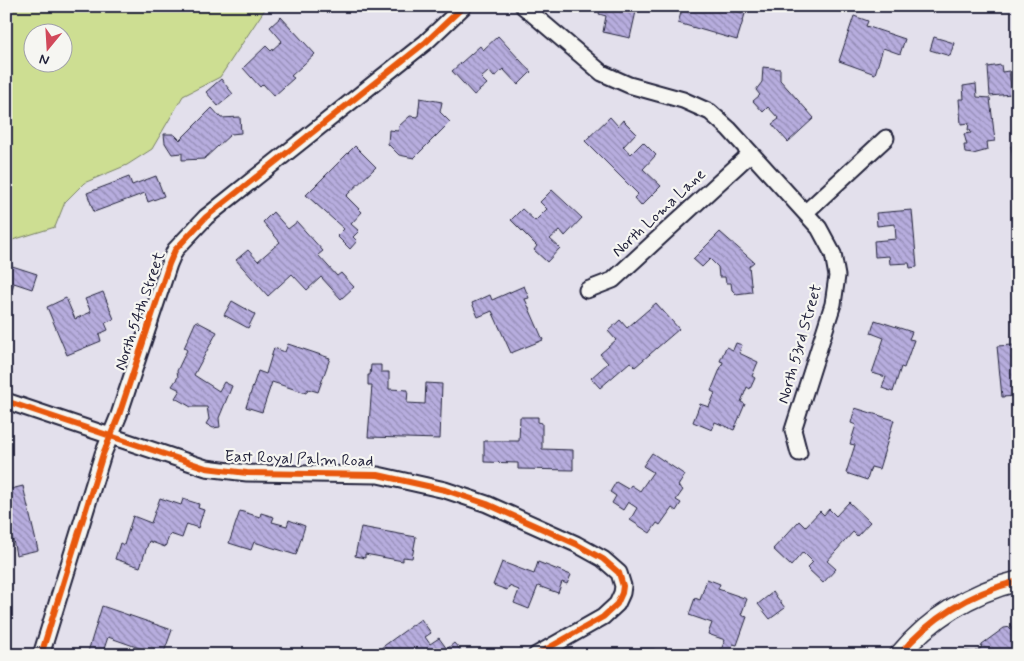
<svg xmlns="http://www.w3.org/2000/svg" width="1024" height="661" font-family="Mynerve,sans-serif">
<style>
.grass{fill:#cdde92;stroke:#788066;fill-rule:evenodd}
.building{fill:url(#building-back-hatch);stroke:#22223b}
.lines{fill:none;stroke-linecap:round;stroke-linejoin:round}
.minor-casing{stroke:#22223b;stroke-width:19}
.tertiary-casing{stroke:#22223b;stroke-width:22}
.minor{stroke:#f6f6f2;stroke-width:15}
.tertiary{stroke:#f6f6f2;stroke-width:19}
.cycleway-casing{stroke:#f6f6f2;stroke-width:9}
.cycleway{stroke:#e8590c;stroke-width:6}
.labels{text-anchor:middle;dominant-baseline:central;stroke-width:4.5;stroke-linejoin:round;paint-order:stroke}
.street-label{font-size:16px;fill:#22223b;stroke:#f6f6f2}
</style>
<defs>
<pattern id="building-back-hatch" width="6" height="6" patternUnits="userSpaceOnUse" patternTransform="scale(1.25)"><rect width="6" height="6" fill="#b7adde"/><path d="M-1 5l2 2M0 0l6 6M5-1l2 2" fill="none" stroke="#948cb5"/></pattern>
</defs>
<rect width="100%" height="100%" fill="#e3e0ec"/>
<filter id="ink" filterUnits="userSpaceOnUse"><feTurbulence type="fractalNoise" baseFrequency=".02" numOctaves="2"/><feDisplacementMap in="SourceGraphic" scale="10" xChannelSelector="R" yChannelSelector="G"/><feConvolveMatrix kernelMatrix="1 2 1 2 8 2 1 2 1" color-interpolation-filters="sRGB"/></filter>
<g filter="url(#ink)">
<path class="grass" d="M6,6H267L220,77L183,96L152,149L127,165L84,183L65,202L55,227L6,242ZM32,32H62V62H32Z"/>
<g class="building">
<polygon points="601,6 637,7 630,38 603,32 606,16 599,14"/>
<polygon points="683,6 719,6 729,9 730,6 738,6 737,11 745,14 737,40 678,23"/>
<polygon points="854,16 868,21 866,26 905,39 900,54 883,48 875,74 839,61"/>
<polygon points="281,17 315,54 291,76 294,78 274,96 263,84 260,87 243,68 266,46 271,51 282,41 270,27"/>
<polygon points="498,36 531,72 518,85 503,69 494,77 489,71 481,78 487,84 474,95 452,71 480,46 483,50"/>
<polygon points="934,37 954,43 950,56 930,50"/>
<polygon points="1001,65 1002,72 1009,71 1012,94 990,96 988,67"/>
<polygon points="763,67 780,69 780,80 814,118 788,142 772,124 779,119 768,107 763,112 753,101 760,95 756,90 762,82"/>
<polygon points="221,79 233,94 218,106 206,92"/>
<polygon points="976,84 977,97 990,98 995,141 987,142 988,150 973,154 965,153 964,145 967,145 964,134 971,133 970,130 968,130 969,123 961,124 959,99 964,99 963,86"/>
<polygon points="420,98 442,102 440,112 450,122 414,158 399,155 388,144 389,130 398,131 399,126 410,116 418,117"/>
<polygon points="212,108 221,118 240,117 241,133 231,134 204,159 182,160 182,153 172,154 165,143 164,134 174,134 180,140"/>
<polygon points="610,117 618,126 623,120 636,133 623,147 631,154 643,142 656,155 643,169 661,186 641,206 634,198 638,194 585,141"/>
<polygon points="1018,145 1018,158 1013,159 1011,146"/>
<polygon points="355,146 376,167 346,196 362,212 351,224 359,231 353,237 357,241 350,249 337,236 344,229 306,195"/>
<polygon points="156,176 164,196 148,202 145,193 94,212 87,193 129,177 132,185"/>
<polygon points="552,190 582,218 565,236 560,230 550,239 560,248 547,262 534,250 537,246 511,220 522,209 535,221 547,209 540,202"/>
<polygon points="912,210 917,267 910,268 909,263 890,264 889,256 875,257 874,241 896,239 895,224 877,226 876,213"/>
<polygon points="273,212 288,229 297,222 323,251 318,255 337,276 341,273 354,287 341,299 321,277 307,290 292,274 268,296 236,260 248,250 258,261 280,242 263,222"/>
<polygon points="720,232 754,262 749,266 752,292 736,294 732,290 731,283 726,283 725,277 719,277 718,267 710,259 702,267 693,259"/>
<polygon points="6,264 37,274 32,289 14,283 9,299 6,298"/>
<polygon points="524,286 529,298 525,299 543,340 511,353 492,311 478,317 472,303 490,295 492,300"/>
<polygon points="103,292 114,319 105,323 108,330 99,334 101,341 67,355 47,307 66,298 75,319 91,312 85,299"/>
<polygon points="232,301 255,314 248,328 224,315"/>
<polygon points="656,303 679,329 635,367 630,362 600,388 591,378 608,363 600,354 616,340 608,331 620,320 627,328"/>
<polygon points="875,320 912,332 909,339 914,340 904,368 901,367 893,392 882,388 886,377 872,373 884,338 871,333"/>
<polygon points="196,321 217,332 194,375 219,391 224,382 232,386 219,418 220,427 213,428 206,424 209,419 207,407 191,407 175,398 180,390 172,386 178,377 177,371 187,350 184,348"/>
<polygon points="736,343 742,345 739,353 758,362 752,376 755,378 750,389 747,387 741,402 745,404 734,430 715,422 712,430 693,422 700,404 709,407 715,393 711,391 723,362 720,361 726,347 733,350"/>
<polygon points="288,344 330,358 318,392 308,389 306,393 272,382 262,412 246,407 258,371 266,374 274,348 285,352"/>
<polygon points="1013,345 1018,396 1002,397 997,346"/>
<polygon points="371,365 381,365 381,372 389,372 389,389 408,390 407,403 425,404 426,383 442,384 440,439 368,437 372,385 368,385 368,375 370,375"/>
<polygon points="855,408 894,420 879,469 871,467 867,480 846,473 855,445 850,444 856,425 851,423"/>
<polygon points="520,417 538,417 538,422 542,423 542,449 573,450 573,470 518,469 518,463 484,462 484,441 519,441"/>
<polygon points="652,453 685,475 678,486 683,490 676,500 681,503 676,511 672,508 660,525 657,523 650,533 630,520 637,508 628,502 623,510 612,503 616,496 610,492 616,482 628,489 631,485 640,491 653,472 643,466"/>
<polygon points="10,482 11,489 23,486 38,550 16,555 13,540 6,541 6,483"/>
<polygon points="160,498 181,505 183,499 199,504 198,508 204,510 198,528 187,524 182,538 170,534 165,547 149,541 140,567 115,559 120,543 124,545 133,516 151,523"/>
<polygon points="849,502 870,522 857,536 853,532 827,561 836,569 823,583 807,568 813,562 803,552 791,566 773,549 799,521 805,527 820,511 824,515 829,509 836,516"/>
<polygon points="240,511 260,517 261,513 274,517 272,522 287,526 289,520 305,526 296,555 254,542 251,550 229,543"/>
<polygon points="361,527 416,537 412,558 403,557 403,561 365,554 365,558 355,556"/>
<polygon points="502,562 534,574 538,562 571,575 567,584 562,582 558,593 538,586 529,609 514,603 519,590 509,586 507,590 493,585"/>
<polygon points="707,579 720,584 718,589 747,599 741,615 747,617 737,645 733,644 730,653 721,650 725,640 708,634 712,623 689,615 695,598 700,600"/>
<polygon points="773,592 785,608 770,619 758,604"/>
<polygon points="102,606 172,630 163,655 140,655 142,649 108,637 102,655 87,655"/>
<polygon points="421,619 431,633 425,637 430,644 439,638 447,649 454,643 461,651 456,655 386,655 381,648"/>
<polygon points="1018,626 1016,655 960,655 966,651 975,652 981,648 982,644 1004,628"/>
<rect x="636" y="649" width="18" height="6"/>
</g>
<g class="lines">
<g class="minor-casing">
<g id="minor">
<polyline points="523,6 602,73 629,85 683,100 710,112 729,129 819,228 833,254 837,276 833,304 793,430 799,453"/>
<polyline points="806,212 886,138"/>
<polyline points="587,290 613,280 750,154"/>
<polyline points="6,401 206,468 247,473 378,475 445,490 487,504 576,544 603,559 619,573 623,586 622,593 617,604 603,617 536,655"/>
<polyline points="41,655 103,454 119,415 169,264 175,250 206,217 426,42 464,6"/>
</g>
</g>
<g class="tertiary-casing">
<path id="tertiary" d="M899,655C931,617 970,593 1018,581"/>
</g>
<use href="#minor" class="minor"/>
<use href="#tertiary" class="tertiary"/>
<g class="cycleway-casing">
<g id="cycleway">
<polyline points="6,401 206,468 247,473 378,475 445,490 487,504 576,544 603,559 619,573 623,586 622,593 617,604 603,617 536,655"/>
<polyline points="41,655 103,454 119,415 169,264 175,250 206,217 426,42 464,6"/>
<path d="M899,655C931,617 970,593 1018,581"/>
</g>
</g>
<use href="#cycleway" class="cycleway"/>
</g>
</g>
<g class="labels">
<g class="street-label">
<text transform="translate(659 213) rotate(-43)">North Loma Lane</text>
<text transform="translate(140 311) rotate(-71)">North 54th Street</text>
<text transform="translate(800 344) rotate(-74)">North 53rd Street</text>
<text transform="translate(299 459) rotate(2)">East Royal Palm Road</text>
</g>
</g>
<rect width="1024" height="661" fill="none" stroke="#f6f6f2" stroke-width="25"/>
<rect x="12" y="12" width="999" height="636" fill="none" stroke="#22223b" stroke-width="2" filter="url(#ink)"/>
<g transform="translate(48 48) rotate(198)"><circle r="24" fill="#f6f6f2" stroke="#a1a1a9"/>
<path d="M0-4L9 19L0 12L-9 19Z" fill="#d1495b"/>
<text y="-8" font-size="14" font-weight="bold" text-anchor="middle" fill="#22223b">N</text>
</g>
</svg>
